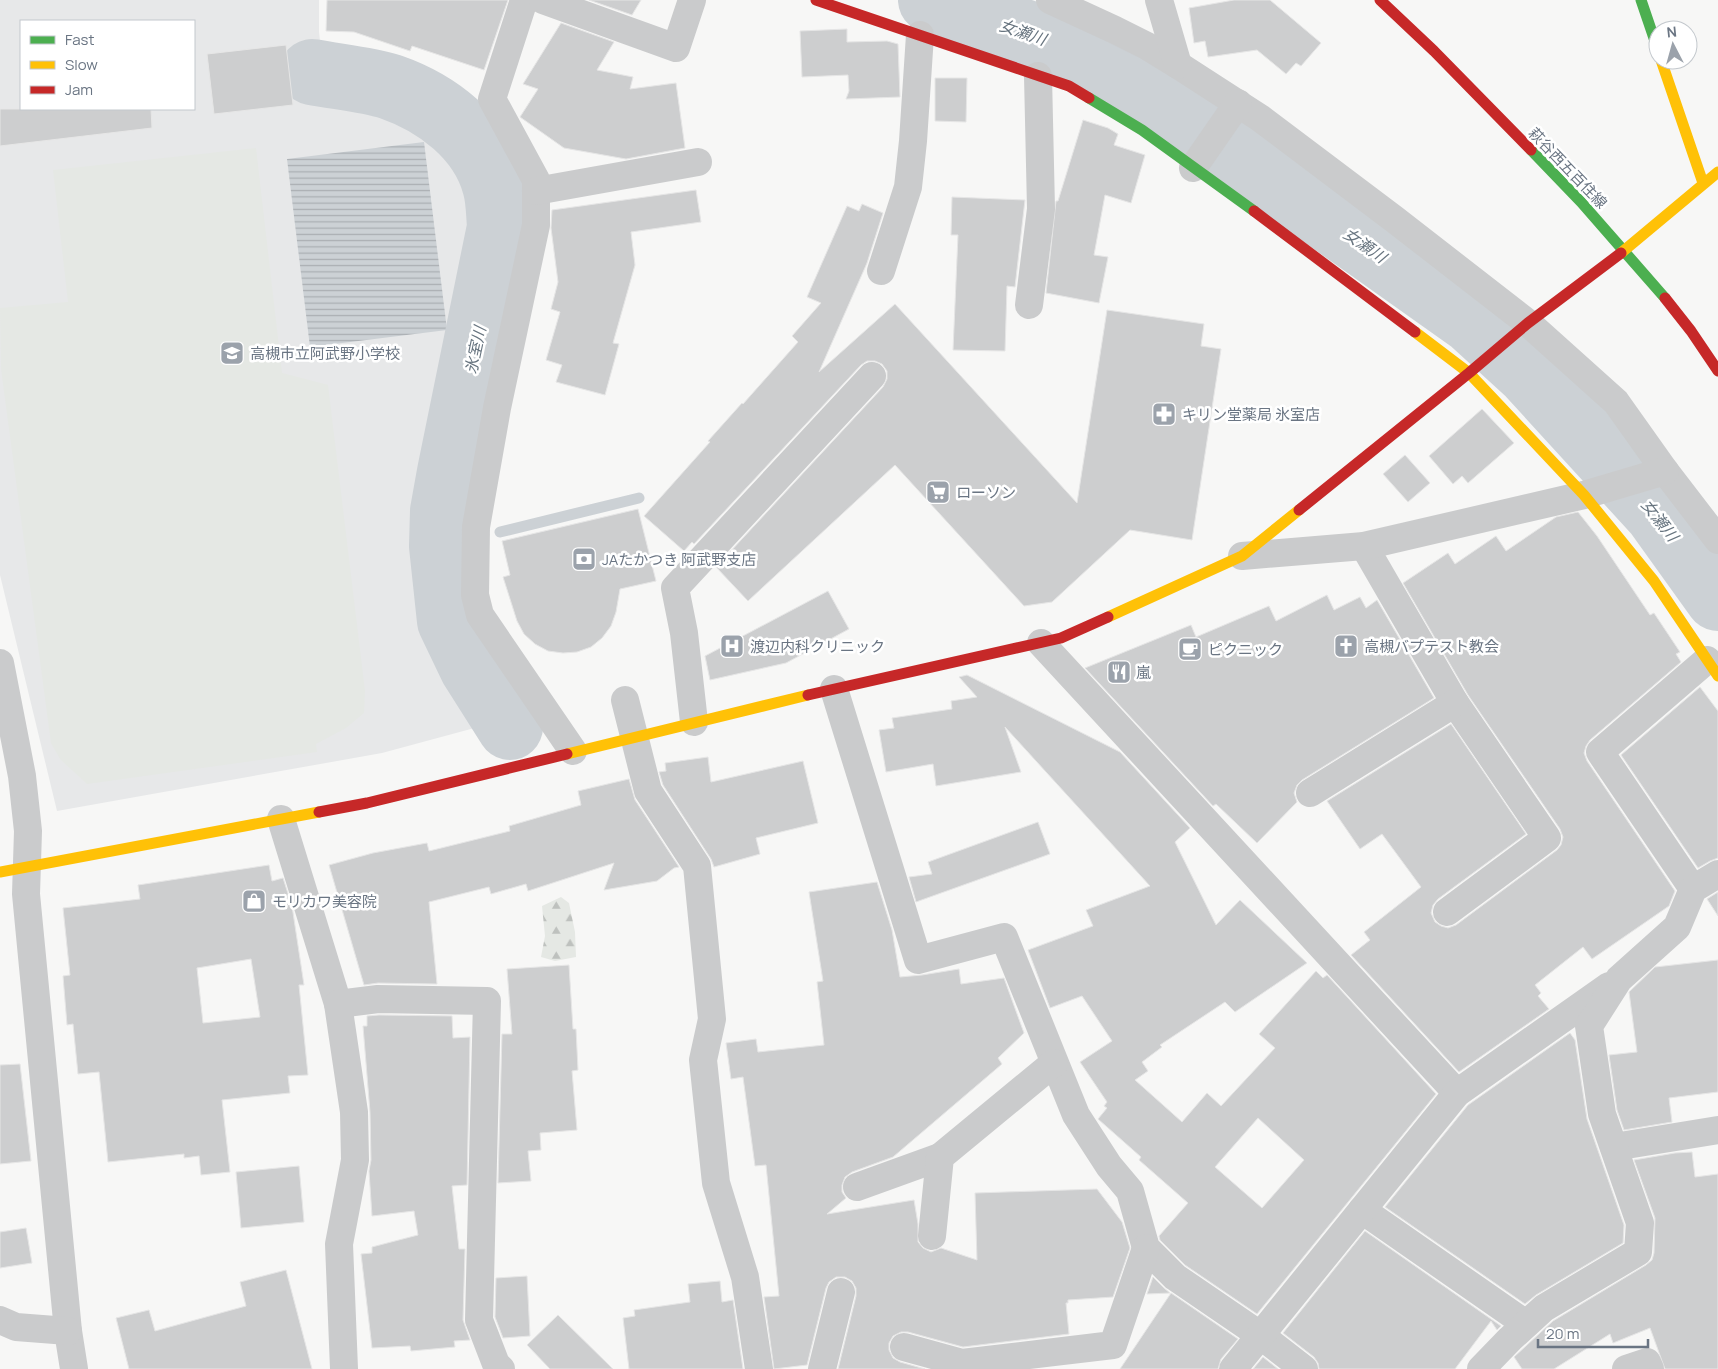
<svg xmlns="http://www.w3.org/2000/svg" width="1718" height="1369" font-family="Manrope,'Noto Sans JP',sans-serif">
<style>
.built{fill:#e7e8e9;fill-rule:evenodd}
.forest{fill:url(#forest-firs)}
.pitch{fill:#e5e8e4}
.water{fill:url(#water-rules)}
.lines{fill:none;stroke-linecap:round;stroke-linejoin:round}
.stream{stroke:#ccd1d5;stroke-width:11}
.river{stroke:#ccd1d5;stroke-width:66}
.building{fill:#cdcecf;stroke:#e6e6e6;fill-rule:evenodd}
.street{stroke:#cacbcc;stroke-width:28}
.fast{stroke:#4caf50;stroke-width:11}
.slow{stroke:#ffc107;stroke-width:11}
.jam{stroke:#c62828;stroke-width:11}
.labels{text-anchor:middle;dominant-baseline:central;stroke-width:5;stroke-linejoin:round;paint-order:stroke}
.street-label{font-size:15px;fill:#6a7583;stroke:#fff}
.poi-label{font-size:15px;fill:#6a7583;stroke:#fff;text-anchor:start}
.water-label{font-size:16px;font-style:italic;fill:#67747f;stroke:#fff}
</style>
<defs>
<pattern id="forest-firs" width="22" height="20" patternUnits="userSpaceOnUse" patternTransform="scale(1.25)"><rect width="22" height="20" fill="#e5e8e4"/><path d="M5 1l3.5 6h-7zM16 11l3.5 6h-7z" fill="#bec1be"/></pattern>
<pattern id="water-rules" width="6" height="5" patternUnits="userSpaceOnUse" patternTransform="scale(1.25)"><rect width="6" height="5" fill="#ccd1d5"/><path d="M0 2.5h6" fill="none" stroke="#aaaeb2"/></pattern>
</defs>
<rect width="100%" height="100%" fill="#f7f7f6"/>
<path class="built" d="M0,0H319V32L325,85L446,126L473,155L489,200L491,217L489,238L429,516L439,621L450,648L464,676L493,723L382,753L57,811L0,575ZM21,21H194V109H21Z"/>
<polygon class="forest" points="561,897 569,903 575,932 576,957 555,961 541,957 545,936 542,906"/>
<polygon class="pitch" points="256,148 282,373 328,385 365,691 364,713 346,728 316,744 317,752 87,784 60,759 51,743 1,369 0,308 68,302 53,170"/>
<polygon class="water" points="424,142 447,330 310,347 287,159"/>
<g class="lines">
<polyline class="stream" points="500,532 639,498"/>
<g class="river">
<polyline points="931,0 1061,45 1227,147 1471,320 1529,373 1657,513 1718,598"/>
<path d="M312,72C338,77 366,79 391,87C437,103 482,137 495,185C499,198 499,214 500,227L450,472L443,511L442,546L450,621L472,667L510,727"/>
</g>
</g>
<g class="building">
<polygon points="327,0 508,0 484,70 412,46 410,51 354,32 326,31"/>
<polygon points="589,0 641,0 632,15"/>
<polygon points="1234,0 1270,0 1321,43 1301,66 1296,63 1286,74 1257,50 1208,57 1205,41 1194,43 1189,8"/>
<polygon points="561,23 614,42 597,70 633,77 630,89 676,83 685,148 626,159 564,148 520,117 538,89 523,84"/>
<polygon points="847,29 847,42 887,41 898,44 900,97 846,99 849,91 848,75 802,77 800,31"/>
<polygon points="286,45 293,105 214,114 207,54"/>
<polygon points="935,78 967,78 966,122 935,121"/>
<polygon points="0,109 151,109 152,128 0,146"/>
<polygon points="1083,120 1108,128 1118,134 1114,145 1145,155 1131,203 1105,195 1094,255 1108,257 1099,303 1046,293 1056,201 1058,201"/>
<polygon points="696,190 701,222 631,232 635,265 613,343 619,344 605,395 556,382 562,365 546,360 560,312 551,309 558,282 551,228 552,210"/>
<polygon points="952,197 1025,200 1015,287 1007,286 1005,351 953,350 958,235 951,235"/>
<polygon points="862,204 883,213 867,263 819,372 895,304 1077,503 1107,310 1204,324 1201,346 1221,349 1192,540 1130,530 1052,602 1024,606 895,465 748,601 716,567 883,387 887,379 887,371 882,364 875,361 867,361 861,365 694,544 692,542 684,551 644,516 710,442 708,441 742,403 743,404 798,342 792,336 821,303 807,297 847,206 859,211"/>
<polygon points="1482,409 1514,443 1468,483 1462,476 1453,484 1429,456"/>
<polygon points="1405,455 1430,483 1408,502 1383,474"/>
<polygon points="638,509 656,581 620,589 616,612 611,626 602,638 591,647 577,652 563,653 548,651 535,644 524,634 517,621 503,577 510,575 502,541"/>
<polygon points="1578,512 1597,536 1650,615 1654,613 1680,652 1676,654 1681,662 1590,740 1586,746 1584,753 1587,761 1675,891 1669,906 1592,959 1583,947 1535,985 1541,993 1538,996 1549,1009 1459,1072 1351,955 1370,940 1364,932 1421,887 1382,834 1360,849 1327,801 1451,724 1526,834 1438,899 1433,905 1431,913 1435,922 1441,926 1448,928 1456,925 1557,850 1561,845 1563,837 1560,829 1468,695 1403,583 1448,553 1455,564 1496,536 1506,551 1556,517"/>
<polygon points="828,591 849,629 786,663 710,680 705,656"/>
<polygon points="1327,595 1334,610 1360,597 1366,608 1377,600 1434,698 1302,780 1297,785 1294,793 1297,802 1257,843 1216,804 1213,806 1085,668 1191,625 1196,637 1269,606 1276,621"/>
<path d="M967,675L1120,752L1190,828L1175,842L1216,925L1240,900L1307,963L1235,1012L1225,1002L1160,1045L1162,1047L1142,1062L1148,1071L1135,1080L1182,1122L1207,1093L1221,1106L1275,1048L1259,1034L1316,971L1323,978L1327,975L1436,1094L1257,1314L1185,1265L1160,1240L1159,1236L1188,1203L1139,1160L1141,1157L1098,1119L1107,1108L1104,1106L1107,1102L1080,1062L1112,1041L1082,996L1050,1008L1028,950L1093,926L1086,910L1150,886L1005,727L1021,772L936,786L933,764L886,772L879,730L894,728L892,718L952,709L951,701L977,697L959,677ZM1258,1118L1304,1160L1262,1208L1215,1167Z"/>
<polygon points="1700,687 1718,711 1718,858 1710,861 1698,868 1621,755"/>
<polygon points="708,757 711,782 803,761 818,823 756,838 760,854 714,867 711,859 663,785 659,772 666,771 665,763"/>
<polygon points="629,779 635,800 679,867 674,868 657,881 604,890 614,863 528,891 526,884 491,894 489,887 429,902 437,984 378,983 364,985 329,865 373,853 427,843 429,851 510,831 509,826 581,805 578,791"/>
<polygon points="1038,822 1050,854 916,902 909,877 932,874 928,862"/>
<path d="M269,865L272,881L283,878L292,906L304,985H299L308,1075L288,1076L290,1093L222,1100L230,1172L201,1175L199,1156L184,1158V1154L108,1162L99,1072L78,1074L73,1024L67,1025L63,976L70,975L63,908L140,899L138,885ZM251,959L260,1017L203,1023L197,968Z"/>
<polygon points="877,882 892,930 900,977 922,975 959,969 961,984 1004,978 1024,1033 998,1058 1002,1064 893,1157 852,1172 845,1177 842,1185 842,1192 846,1198 827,1214 914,1200 918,1224 918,1242 923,1248 931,1252 941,1248 977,1260 975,1193 1097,1189 1122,1222 1130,1248 1113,1297 1068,1300 1068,1303 1066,1303 1069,1334 963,1347 908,1332 901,1332 893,1336 889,1343 889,1350 893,1358 900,1362 925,1369 838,1369 856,1296 856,1288 852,1281 845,1277 836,1277 829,1282 826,1288 807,1365 774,1369 764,1297 779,1296 766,1165 755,1166 743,1077 731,1079 726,1043 756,1039 758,1052 824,1045 817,982 823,981 809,892"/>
<polygon points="1718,892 1718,916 1707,899"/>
<polygon points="1718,960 1718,1092 1669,1098 1672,1122 1624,1130 1617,1110 1609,1055 1637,1052 1629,992 1655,967"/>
<polygon points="569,965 573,1029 576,1029 578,1070 572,1071 577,1130 540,1133 541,1150 528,1151 531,1181 498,1183 502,1034 512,1034 507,969"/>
<polygon points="379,1015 452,1016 453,1038 470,1037 467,1185 452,1186 459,1249 465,1249 463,1320 470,1340 454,1341 455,1347 411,1351 410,1346 372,1348 361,1254 372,1253 372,1247 418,1235 414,1211 372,1216 369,1171 371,1160 370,1112 363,1026 367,1026 367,1016"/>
<polygon points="1570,1033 1575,1040 1587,1119 1624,1225 1623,1243 1536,1295 1525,1304 1385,1207 1468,1105"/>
<polygon points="20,1064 31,1161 0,1164 0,1065"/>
<polygon points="1692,1152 1695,1177 1718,1174 1718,1369 1665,1369 1650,1328 1613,1343 1610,1334 1554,1369 1522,1369 1514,1357 1553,1321 1646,1265 1652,1260 1654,1253 1655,1218 1634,1160 1675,1153"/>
<polygon points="299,1166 304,1222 241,1228 236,1172"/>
<polygon points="26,1228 32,1263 0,1268 0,1232"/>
<polygon points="1365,1231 1501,1326 1497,1330 1491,1321 1455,1369 1319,1369 1318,1363 1314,1357 1283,1333"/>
<polygon points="286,1270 312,1369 129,1369 116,1318 149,1310 155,1331 246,1306 240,1282"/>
<polygon points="527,1276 530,1336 503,1338 495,1317 496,1278"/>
<polygon points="1153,1277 1164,1288 1170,1293 1147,1294"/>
<polygon points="720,1281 722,1302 733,1300 743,1369 629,1369 623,1318 635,1316 634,1310 690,1302 688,1284"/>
<polygon points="1171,1293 1238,1339 1221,1359 1218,1369 1120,1369"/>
<polygon points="558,1315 613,1369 550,1369 527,1345"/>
<polygon points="1263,1357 1278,1369 1253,1369"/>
</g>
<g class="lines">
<g class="street">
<polyline points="524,0 492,99 536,180 536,225 497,408 476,527 475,595 480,615 573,751"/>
<polyline points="543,0 676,48 692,0"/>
<polyline points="1050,0 1115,30 1147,46 1178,65 1260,118 1394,219 1528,323 1616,402 1665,471 1718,540"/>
<polyline points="1159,0 1178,65"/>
<polyline points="1193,168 1238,103"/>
<polyline points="536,191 698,162"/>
<polyline points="881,271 908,187 913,141 920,35"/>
<polyline points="1029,305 1041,209 1038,76"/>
<polyline points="1364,546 1455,703 1547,838 1447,912"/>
<polyline points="1242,556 1364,546 1584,495 1665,471"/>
<polyline points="1041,643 1457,1093"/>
<polyline points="0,663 22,776 28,831 26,894 68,1331 74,1369"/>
<polyline points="834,689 918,960 1004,937 1076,1115 1109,1166 1130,1191 1146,1248 1175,1277 1260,1335 1304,1369"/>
<polyline points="625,700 648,791 697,866 712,1019 703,1060 716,1183 745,1277 759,1369"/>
<polyline points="694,722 684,633 675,588 872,376"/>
<polyline points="1310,793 1455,703"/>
<polyline points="281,819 338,1004"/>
<polyline points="1693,889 1600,752 1707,660"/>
<polyline points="1614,1147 1718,1130"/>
<polyline points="857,1187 940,1157"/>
<polyline points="1362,1210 1526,1324"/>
<polyline points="932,1236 940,1157 1054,1063"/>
<polyline points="0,1320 16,1327 68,1331"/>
<polyline points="904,1347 962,1363 1113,1345 1146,1248"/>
<polyline points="344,1369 339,1244 355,1160 354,1112 338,1004 378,999 487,1001 479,1320 496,1364 501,1369"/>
<polyline points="822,1369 841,1292"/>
<polyline points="1233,1369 1457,1093 1609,986"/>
<polyline points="1481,1369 1510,1339 1544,1308 1638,1252 1640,1223 1602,1114 1589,1026 1619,979 1677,927 1693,889 1718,874"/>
<polyline points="1626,1369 1647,1362 1650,1369"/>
</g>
<g class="fast">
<polyline points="1641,0 1658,50"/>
<polyline points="1089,98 1142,130 1254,211"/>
<polyline points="1531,150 1581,202 1665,298"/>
</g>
<g class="slow">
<polyline points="1661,60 1703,183"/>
<polyline points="1621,253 1718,172"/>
<polyline points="1415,332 1469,373 1584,495 1654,581 1718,676"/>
<polyline points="1108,617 1242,556 1299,510"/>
<polyline points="567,754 808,695"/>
<polyline points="0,872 319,812"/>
</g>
<g class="jam">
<polyline points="816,0 1069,86 1089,98"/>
<polyline points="1380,0 1434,51 1531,150"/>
<polyline points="1254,211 1415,332"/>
<polyline points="1665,298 1691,331 1718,371"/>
<polyline points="1299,510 1469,373 1528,323 1621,253"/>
<polyline points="808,695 1061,638 1108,617"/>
<polyline points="319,812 367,803 567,754"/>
</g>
</g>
<defs>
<g id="school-square" transform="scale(1.25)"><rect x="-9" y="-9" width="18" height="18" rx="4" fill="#9ba2ab" stroke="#fff"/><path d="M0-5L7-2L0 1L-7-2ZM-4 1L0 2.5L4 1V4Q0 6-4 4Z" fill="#fff"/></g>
<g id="pharmacy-square" transform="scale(1.25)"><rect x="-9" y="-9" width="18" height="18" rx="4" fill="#9ba2ab" stroke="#fff"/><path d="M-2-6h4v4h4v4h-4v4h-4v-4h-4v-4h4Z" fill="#fff"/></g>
<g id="supermarket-square" transform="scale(1.25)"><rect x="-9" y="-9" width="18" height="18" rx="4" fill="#9ba2ab" stroke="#fff"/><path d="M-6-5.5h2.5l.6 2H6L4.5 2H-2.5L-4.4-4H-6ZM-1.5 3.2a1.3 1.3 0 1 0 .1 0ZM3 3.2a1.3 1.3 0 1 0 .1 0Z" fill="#fff"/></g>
<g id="bank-square" transform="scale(1.25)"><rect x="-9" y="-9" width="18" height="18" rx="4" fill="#9ba2ab" stroke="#fff"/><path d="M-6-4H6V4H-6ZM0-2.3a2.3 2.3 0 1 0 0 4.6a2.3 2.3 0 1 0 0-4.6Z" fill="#fff"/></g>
<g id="hospital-square" transform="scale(1.25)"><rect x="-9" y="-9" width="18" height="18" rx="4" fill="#9ba2ab" stroke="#fff"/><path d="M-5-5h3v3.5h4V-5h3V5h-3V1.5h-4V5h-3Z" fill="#fff"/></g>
<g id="church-square" transform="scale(1.25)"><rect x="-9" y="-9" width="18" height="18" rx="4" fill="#9ba2ab" stroke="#fff"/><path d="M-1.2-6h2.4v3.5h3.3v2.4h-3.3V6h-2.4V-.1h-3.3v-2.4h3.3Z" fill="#fff"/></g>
<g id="cafe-square" transform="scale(1.25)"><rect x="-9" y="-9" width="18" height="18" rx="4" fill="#9ba2ab" stroke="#fff"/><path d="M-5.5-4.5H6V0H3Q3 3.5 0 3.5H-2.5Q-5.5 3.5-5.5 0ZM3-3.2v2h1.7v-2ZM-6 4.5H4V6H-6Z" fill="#fff"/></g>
<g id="restaurant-square" transform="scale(1.25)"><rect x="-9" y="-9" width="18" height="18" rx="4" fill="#9ba2ab" stroke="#fff"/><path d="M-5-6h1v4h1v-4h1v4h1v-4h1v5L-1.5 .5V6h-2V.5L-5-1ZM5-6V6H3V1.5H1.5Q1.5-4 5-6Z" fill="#fff"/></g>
<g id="shop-square" transform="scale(1.25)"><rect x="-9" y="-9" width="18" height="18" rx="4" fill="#9ba2ab" stroke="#fff"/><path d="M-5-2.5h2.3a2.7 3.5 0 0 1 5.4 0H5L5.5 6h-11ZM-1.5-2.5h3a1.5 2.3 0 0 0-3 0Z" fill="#fff"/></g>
</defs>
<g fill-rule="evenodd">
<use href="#school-square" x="232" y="353"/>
<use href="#pharmacy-square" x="1164" y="414"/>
<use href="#supermarket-square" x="938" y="492"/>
<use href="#bank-square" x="584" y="559"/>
<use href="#hospital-square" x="732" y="646"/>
<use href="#church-square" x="1346" y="646"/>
<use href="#cafe-square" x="1190" y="649"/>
<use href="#restaurant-square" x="1119" y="672"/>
<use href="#shop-square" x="254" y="901"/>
</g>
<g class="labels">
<g class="street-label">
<text transform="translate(1568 168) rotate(46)">萩谷西五百住線</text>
</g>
<g class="poi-label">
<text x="250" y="353">高槻市立阿武野小学校</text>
<text x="1182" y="414">キリン堂薬局 氷室店</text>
<text x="956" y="492">ローソン</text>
<text x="602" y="559">JAたかつき 阿武野支店</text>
<text x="750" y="646">渡辺内科クリニック</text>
<text x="1364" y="646">高槻バプテスト教会</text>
<text x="1208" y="649">ピクニック</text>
<text x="1136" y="672">嵐</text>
<text x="272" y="901">モリカワ美容院</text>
</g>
<g class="water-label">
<text transform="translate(1023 32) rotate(19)">女瀬川</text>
<text transform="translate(1365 245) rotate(35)">女瀬川</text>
<text transform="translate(475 350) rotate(-78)">氷室川</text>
<text transform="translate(1660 520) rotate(52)">女瀬川</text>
</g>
</g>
<rect x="20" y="20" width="175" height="90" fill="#ffffff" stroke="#c3c8cd"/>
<rect x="30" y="36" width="25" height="8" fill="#4caf50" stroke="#c3c8cd"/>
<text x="65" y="45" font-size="15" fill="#6a7583">Fast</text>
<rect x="30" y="61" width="25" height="8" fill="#ffc107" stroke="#c3c8cd"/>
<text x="65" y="70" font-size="15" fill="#6a7583">Slow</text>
<rect x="30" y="86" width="25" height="8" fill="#c62828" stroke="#c3c8cd"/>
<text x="65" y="95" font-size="15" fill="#6a7583">Jam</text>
<g transform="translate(1673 45) rotate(354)"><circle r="24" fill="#ffffff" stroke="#c3c8cd"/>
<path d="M0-4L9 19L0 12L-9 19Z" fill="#9ba2ab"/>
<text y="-8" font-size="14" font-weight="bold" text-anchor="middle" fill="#6a7583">N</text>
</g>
<path d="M1538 1339v8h110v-8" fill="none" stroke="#6a7583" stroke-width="2.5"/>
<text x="1546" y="1339" font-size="15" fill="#6a7583" stroke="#ffffff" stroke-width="4" paint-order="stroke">20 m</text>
</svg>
